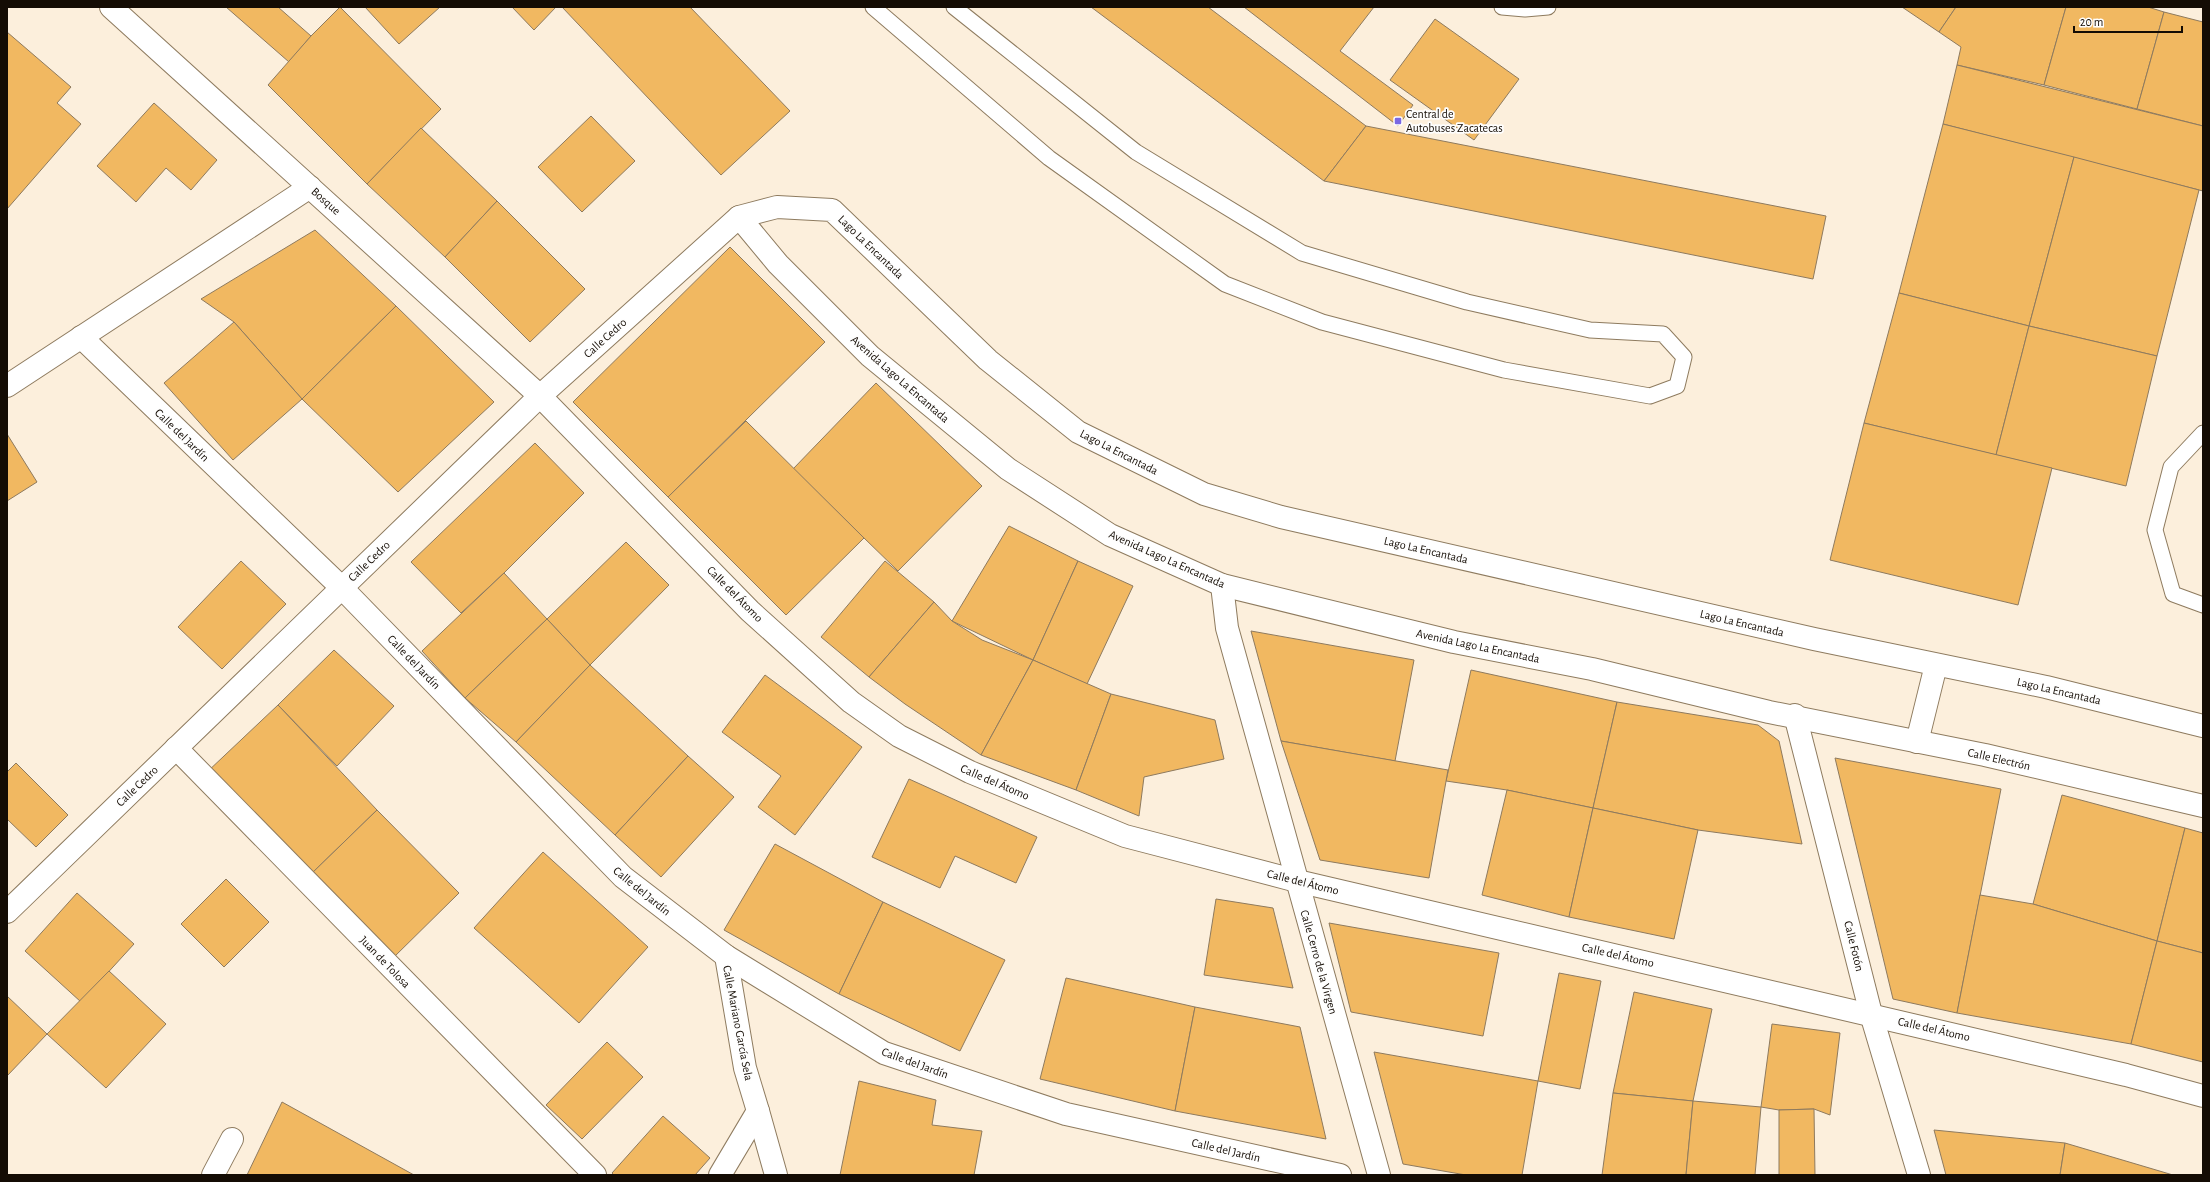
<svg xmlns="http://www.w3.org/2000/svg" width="2210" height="1182" font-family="'Alegreya Sans',sans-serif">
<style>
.building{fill:#f1b861;stroke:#8e7a5e}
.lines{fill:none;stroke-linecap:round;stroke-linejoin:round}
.lane-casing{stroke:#8e7b5f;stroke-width:17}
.street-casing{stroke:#8e7b5f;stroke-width:24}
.lane{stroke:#fff;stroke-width:15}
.street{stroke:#fff;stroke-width:22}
.poi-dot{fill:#7a68e3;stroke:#fefefe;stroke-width:1.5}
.labels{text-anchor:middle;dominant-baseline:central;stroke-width:3.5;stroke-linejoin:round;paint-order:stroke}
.poi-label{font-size:12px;fill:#140c04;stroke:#fefefe;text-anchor:start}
.street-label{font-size:12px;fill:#140c04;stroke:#fefefe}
</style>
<rect width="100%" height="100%" fill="#fcefdc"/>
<g class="building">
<polygon points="226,7 278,7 311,36 289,62"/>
<polygon points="340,7 441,109 367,184 268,85 311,36"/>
<polygon points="365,7 440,7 399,44"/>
<polygon points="512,7 556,7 534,30"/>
<polygon points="562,7 690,7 790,111 721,175"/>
<polygon points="1091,7 1208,7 1366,126 1324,181"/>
<polygon points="1244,7 1374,7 1340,51 1413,105 1398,126"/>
<polygon points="1902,7 1956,7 1939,32"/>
<polygon points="1956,7 2066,7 2044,85 1957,65 1961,47 1939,32"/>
<polygon points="2066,7 2148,7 2164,12 2137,109 2044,85"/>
<polygon points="2164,12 2203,22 2203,126 2137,109"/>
<polygon points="1435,19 1519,79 1474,140 1390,80"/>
<polygon points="7,32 71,87 57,103 81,124 7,209"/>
<polygon points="1957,65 2203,126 2203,191 1943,124"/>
<polygon points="154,103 217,160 191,190 166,168 136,202 97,166"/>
<polygon points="591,116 635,161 582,212 538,167"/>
<polygon points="1943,124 2074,157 2029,326 1899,293"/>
<polygon points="1366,126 1826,216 1813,279 1324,181"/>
<polygon points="421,128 497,201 445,257 367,184"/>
<polygon points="2074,157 2199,190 2157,356 2029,326"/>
<polygon points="497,201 585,289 530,342 445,257"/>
<polygon points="315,230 396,306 302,399 234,322 201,299"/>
<polygon points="730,247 825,342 668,497 573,402"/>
<polygon points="1899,293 2029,326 1996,455 1864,423"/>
<polygon points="396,306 494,402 398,492 302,399"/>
<polygon points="234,322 302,399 233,460 164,383"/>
<polygon points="2029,326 2157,356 2126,486 1996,455"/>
<polygon points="876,383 982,486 898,571 793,469"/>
<polygon points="746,421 864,538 786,615 668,497"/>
<polygon points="1864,423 2052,468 2018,605 1830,560"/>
<polygon points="7,434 37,482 7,501"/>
<polygon points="535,443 584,493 504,573 461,613 411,562"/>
<polygon points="1009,526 1078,561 1033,660 952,621"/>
<polygon points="626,542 669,585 590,665 547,619"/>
<polygon points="241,561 286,604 222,669 178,627"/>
<polygon points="885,561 934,602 869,677 821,637"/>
<polygon points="1078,561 1133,586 1087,684 1033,660"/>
<polygon points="504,573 547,619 465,698 422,651"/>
<polygon points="934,602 952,621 982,640 1033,660 981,755 905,704 869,677"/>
<polygon points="547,619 590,665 516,742 465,698"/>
<polygon points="1251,631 1414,660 1395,761 1281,741"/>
<polygon points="334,650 394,706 337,766 278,705"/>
<polygon points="1033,660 1111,694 1076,790 981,755"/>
<polygon points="590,665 688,756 615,835 516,742"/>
<polygon points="1471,670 1617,702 1593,808 1507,790 1446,781"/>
<polygon points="765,675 862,747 795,835 758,807 781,776 722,732"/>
<polygon points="1111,694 1215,720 1224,759 1144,777 1139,816 1076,790"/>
<polygon points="1617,702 1758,725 1779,741 1802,844 1698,830 1593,808"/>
<polygon points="278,705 377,810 309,876 206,773"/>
<polygon points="1281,741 1448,770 1429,878 1320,860"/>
<polygon points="688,756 734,797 661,877 615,835"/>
<polygon points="1835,758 2001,789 1957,1013 1893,999"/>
<polygon points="16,763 68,815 36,847 7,819 7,772"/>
<polygon points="909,779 1037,837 1016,883 955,856 940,888 872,857"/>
<polygon points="1507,790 1593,808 1569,917 1482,895"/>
<polygon points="2062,795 2185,828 2157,941 2033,904"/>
<polygon points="1593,808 1698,830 1674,939 1569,917"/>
<polygon points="377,810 459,893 392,959 309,876"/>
<polygon points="2185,828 2203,833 2203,953 2157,941"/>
<polygon points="775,844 883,902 839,994 724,930"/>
<polygon points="543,852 648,947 579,1023 474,928"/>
<polygon points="226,879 269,922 224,967 181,924"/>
<polygon points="77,893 134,944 81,1002 25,951"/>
<polygon points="1980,895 2033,904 2157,941 2131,1044 1957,1013"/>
<polygon points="1216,899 1273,908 1293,988 1204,975"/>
<polygon points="883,902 1005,960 960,1051 839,994"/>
<polygon points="1329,923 1499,953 1483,1036 1351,1012"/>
<polygon points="2157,941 2203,953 2203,1062 2131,1044"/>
<polygon points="109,971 166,1024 106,1088 47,1034"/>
<polygon points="1559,973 1601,981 1580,1089 1538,1081"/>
<polygon points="1066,978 1195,1007 1175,1111 1040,1079"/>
<polygon points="1634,992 1712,1009 1693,1101 1613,1093"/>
<polygon points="7,996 47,1034 7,1076"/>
<polygon points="1195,1007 1300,1027 1326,1139 1175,1111"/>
<polygon points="1772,1024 1840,1033 1830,1115 1814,1109 1779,1110 1761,1107"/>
<polygon points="607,1042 643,1077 582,1139 546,1105"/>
<polygon points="1374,1052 1538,1081 1522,1175 1466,1175 1403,1164"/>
<polygon points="859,1081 936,1100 932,1125 982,1131 974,1175 840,1175"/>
<polygon points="1613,1093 1693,1101 1686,1175 1602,1175"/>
<polygon points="1693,1101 1761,1107 1755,1175 1686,1175"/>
<polygon points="282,1102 414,1175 247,1175"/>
<polygon points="1814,1109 1815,1175 1779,1175 1779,1110"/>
<polygon points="663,1116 710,1158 695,1175 614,1175 612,1173"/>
<polygon points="1934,1130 2065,1143 2060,1175 1946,1175"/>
<polygon points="2065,1143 2173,1175 2060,1175"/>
</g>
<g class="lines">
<g class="lane-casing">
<g id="lane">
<polyline points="873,7 1049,158 1225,284 1322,322 1504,370 1650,396 1677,386 1684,357 1663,334 1590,330 1467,302 1302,253 1136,152 954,7"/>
<polyline points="1502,7 1525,9 1548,7"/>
<polyline points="2203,433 2171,467 2155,530 2173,594 2203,605"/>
</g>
</g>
<g class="street-casing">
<g id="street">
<polyline points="111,7 540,396 750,611 851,702 899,736 970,772 1125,836 1297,881 2126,1075 2203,1096"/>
<polyline points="739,217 778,264 870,356 1008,469 1110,535 1222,585 1454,642 1592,669 1769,712 1985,755 2203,806"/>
<polyline points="81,337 341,587 623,877 726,956 884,1053 1066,1114 1340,1175"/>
<polyline points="7,386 310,187"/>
<polyline points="1222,585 1227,628 1379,1175"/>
<polyline points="1795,715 1871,1014 1919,1175"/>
<polyline points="1917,742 1936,665"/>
<polyline points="176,748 595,1175"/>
<polyline points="7,912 540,396 739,217 777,207 832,210 988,360 1078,432 1204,494 1281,517 1814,639 2046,687 2203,726"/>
<polyline points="758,1111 776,1175"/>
<polyline points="213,1175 232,1139"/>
<polyline points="720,1175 758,1111 745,1068 726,956"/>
</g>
</g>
<use href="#lane" class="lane"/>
<use href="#street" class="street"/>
</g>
<rect class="poi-dot" x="1394" y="117" width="8" height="8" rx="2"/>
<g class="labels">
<g class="poi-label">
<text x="1406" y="114">Central de<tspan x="1406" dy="14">Autobuses Zacatecas</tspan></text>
</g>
<g class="street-label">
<text transform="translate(326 201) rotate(42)">Bosque</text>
<text transform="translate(871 247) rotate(44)">Lago La Encantada</text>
<text transform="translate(605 338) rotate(-42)">Calle Cedro</text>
<text transform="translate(900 379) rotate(41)">Avenida Lago La Encantada</text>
<text transform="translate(182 435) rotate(44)">Calle del Jardín</text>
<text transform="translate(1119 452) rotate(27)">Lago La Encantada</text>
<text transform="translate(1426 550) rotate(13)">Lago La Encantada</text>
<text transform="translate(1167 559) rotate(24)">Avenida Lago La Encantada</text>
<text transform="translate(369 561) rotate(-44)">Calle Cedro</text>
<text transform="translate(735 594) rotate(45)">Calle del Átomo</text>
<text transform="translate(1742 623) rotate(13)">Lago La Encantada</text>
<text transform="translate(1478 646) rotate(12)">Avenida Lago La Encantada</text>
<text transform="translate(414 662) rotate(46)">Calle del Jardín</text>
<text transform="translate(2059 691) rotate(13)">Lago La Encantada</text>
<text transform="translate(1999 759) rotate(13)">Calle Electrón</text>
<text transform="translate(995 782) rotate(23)">Calle del Átomo</text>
<text transform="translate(137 786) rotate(-44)">Calle Cedro</text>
<text transform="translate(1303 882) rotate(14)">Calle del Átomo</text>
<text transform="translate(642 891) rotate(39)">Calle del Jardín</text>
<text transform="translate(1854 946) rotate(76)">Calle Fotón</text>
<text transform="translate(1618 955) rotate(13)">Calle del Átomo</text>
<text transform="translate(385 962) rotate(46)">Juan de Tolosa</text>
<text transform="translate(1319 962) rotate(74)">Calle Cerro de la Virgen</text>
<text transform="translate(738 1023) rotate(79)">Calle Mariano García Sela</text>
<text transform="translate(1934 1029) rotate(13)">Calle del Átomo</text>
<text transform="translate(915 1063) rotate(20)">Calle del Jardín</text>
<text transform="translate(1226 1150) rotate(13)">Calle del Jardín</text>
</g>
</g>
<rect width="2210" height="1182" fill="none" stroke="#140c04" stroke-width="16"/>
<path d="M2074 26v6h108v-6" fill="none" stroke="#140c04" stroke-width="2"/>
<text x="2080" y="26" font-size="12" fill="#140c04" stroke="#fefefe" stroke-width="3" paint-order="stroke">20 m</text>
</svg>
